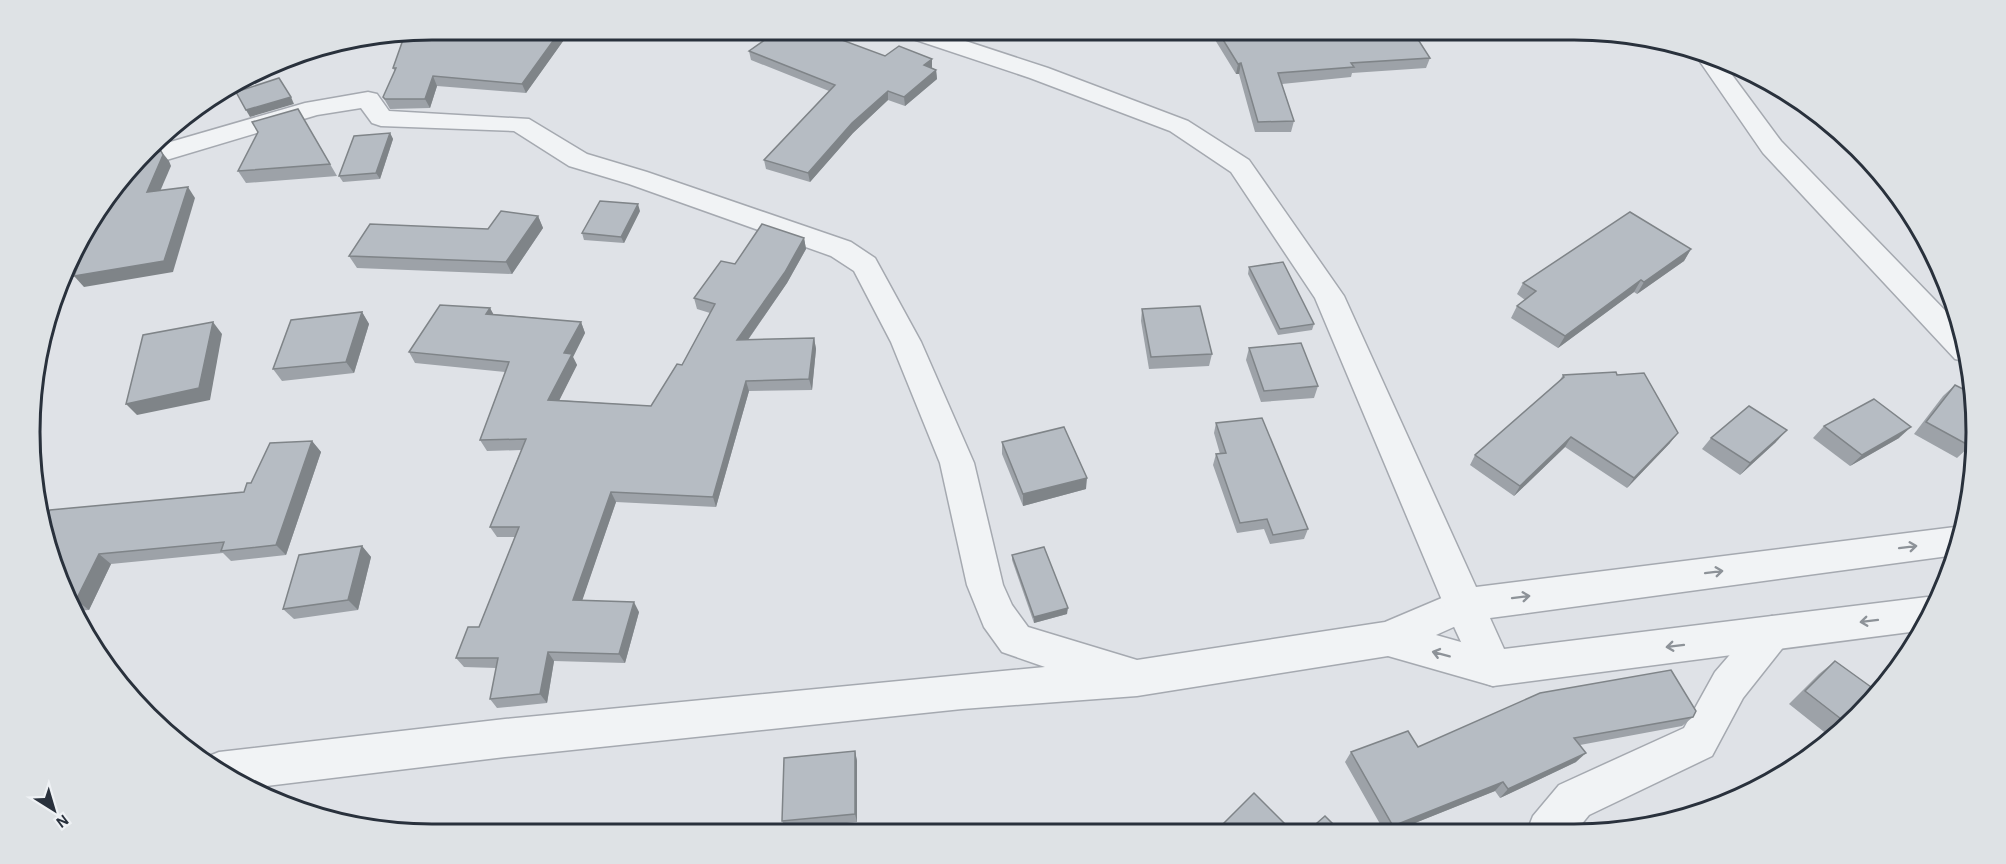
<svg xmlns="http://www.w3.org/2000/svg" width="2006" height="864" font-family="'Alegreya Sans',sans-serif">
<style>
.lines{fill:none;stroke-linecap:round;stroke-linejoin:round}
.minor-casing{stroke:#a5a9b0;stroke-width:3}
.tertiary-casing{stroke:#a5a9b0;stroke-width:3}
.minor{fill:#f1f3f5;fill-rule:evenodd}
.tertiary{fill:#f1f3f5;fill-rule:evenodd}
.wall{fill:#9da2a8}
.shaded-wall{fill:#7f8488}
.building{fill:#b6bcc3;stroke:#7f8488;stroke-width:1.5}
.oneway{stroke:#8d9298}
.rim{fill:none;stroke:#29313c;stroke-width:3}
</style>
<rect width="100%" height="100%" fill="#dfe2e7"/>
<g class="lines">
<g class="minor-casing">
<g id="minor">
<polygon points="1692,50 1721,60 1781,141 1962,328 1968,362 1955,359 1763,153"/>
<polygon points="368,92 377,94 389,111 529,119 587,154 647,172 851,242 875,258 921,342 974,463 1003,585 1012,605 1028,627 1137,660 1385,622 1463,589 1476,593 1482,605 1476,617 1436,635 1507,655 1512,668 1507,681 1493,686 1388,656 1137,696 962,709 505,757 249,788 231,780 203,760 204,758 219,752 505,719 1045,667 1002,652 984,627 967,585 940,463 891,342 854,271 831,256 629,184 569,166 514,131 381,126 372,123 361,108 317,115 153,164 138,165 153,147 305,103"/>
<polygon points="1772,616 1785,621 1791,633 1785,645 1743,698 1712,756 1589,815 1576,831 1527,831 1533,816 1559,785 1684,728 1715,672 1759,621"/>
</g>
</g>
<g class="tertiary-casing">
<polygon id="tertiary" points="897,30 932,30 1048,68 1188,121 1249,160 1344,296 1476,587 1963,526 1956,555 1490,618 1504,649 1927,597 1934,599 1918,631 1493,686 1479,681 1444,605 1315,298 1231,172 1170,131 1030,78 901,35"/>
</g>
<use href="#minor" class="minor"/>
<use href="#tertiary" class="tertiary"/>
</g>
<g class="wall">
<polygon points="432,30 571,30 526,93 437,86 430,108 390,109 383,97 395,72 393,68"/>
<polygon points="1209,30 1412,30 1430,58 1426,68 1352,73 1351,77 1282,84 1294,121 1291,132 1255,132 1239,74 1236,74"/>
<polygon points="749,51 885,56 932,59 932,68 936,70 937,79 905,106 888,100 853,133 810,182 766,169 764,160 829,91 751,60"/>
<polygon points="298,109 337,176 246,183 238,171"/>
<polygon points="390,133 393,139 380,179 343,182 339,176"/>
<polygon points="640,211 624,243 584,240 582,233"/>
<polygon points="538,216 543,228 512,274 357,268 349,256 488,229"/>
<polygon points="804,238 806,249 787,283 748,340 814,338 816,349 812,390 749,391 716,507 616,502 582,600 639,612 625,663 554,661 547,703 497,708 490,699 496,668 464,667 456,658 479,627 515,537 497,537 490,527 521,450 487,451 480,440 505,372 415,363 409,352 490,308 493,314 581,322 585,333 573,357 577,365 559,400 651,406 682,365 710,313 697,309 694,298 735,264"/>
<polygon points="1691,249 1684,261 1637,294 1634,292 1558,348 1511,318 1517,306 1525,300 1517,294 1523,283"/>
<polygon points="1249,267 1314,324 1312,330 1278,335 1248,274"/>
<polygon points="1142,309 1212,354 1209,366 1149,369 1141,321"/>
<polygon points="362,312 369,324 354,373 282,381 273,369"/>
<polygon points="1249,348 1318,386 1314,398 1261,402 1246,360"/>
<polygon points="1563,375 1670,443 1627,488 1565,447 1514,496 1470,465 1475,455 1558,383"/>
<polygon points="1955,385 1970,446 1957,458 1914,434 1943,396"/>
<polygon points="1216,423 1308,529 1304,539 1270,544 1264,529 1237,533 1213,465 1216,454 1220,454 1214,433"/>
<polygon points="1824,426 1899,438 1850,466 1813,438"/>
<polygon points="1711,438 1776,442 1740,475 1702,449"/>
<polygon points="312,441 321,452 286,555 231,561 223,553 111,564 89,610 74,611 51,562 244,492 251,483"/>
<polygon points="1002,442 1086,489 1023,506 1002,454"/>
<polygon points="362,546 371,557 358,610 294,619 283,609"/>
<polygon points="1012,555 1067,614 1034,623 1012,560"/>
<polygon points="1835,661 1878,692 1819,751 1808,757 1828,735 1789,704 1819,674"/>
<polygon points="1693,717 1682,726 1580,745 1576,762 1500,798 1495,791 1395,831 1384,831 1345,762 1351,752 1418,747"/>
<polygon points="855,751 857,761 857,822 786,829 782,821"/>
</g>
<g class="shaded-wall">
<polygon points="561,30 571,30 526,93 522,84"/>
<polygon points="932,59 932,68 924,65"/>
<polygon points="1241,63 1239,74 1236,74 1238,64"/>
<polygon points="936,70 937,79 905,106 904,97"/>
<polygon points="433,76 437,86 430,108 425,99"/>
<polygon points="888,91 888,100 853,133 810,182 808,173 852,123"/>
<polygon points="291,97 294,104 250,117 246,110"/>
<polygon points="390,133 393,139 380,179 376,173"/>
<polygon points="162,136 164,142 155,144"/>
<polygon points="161,151 169,161 171,166 155,203 147,192"/>
<polygon points="188,187 195,198 173,272 84,287 74,276"/>
<polygon points="638,204 640,211 624,243 621,237"/>
<polygon points="100,212 108,222 90,224"/>
<polygon points="538,216 543,228 512,274 506,262"/>
<polygon points="804,238 806,249 787,283 740,351 737,340"/>
<polygon points="1691,249 1684,261 1637,294 1644,282"/>
<polygon points="1641,280 1634,292 1558,348 1565,336"/>
<polygon points="490,308 496,319 486,314"/>
<polygon points="362,312 369,324 354,373 346,362"/>
<polygon points="213,322 222,334 210,400 137,415 126,404"/>
<polygon points="581,322 585,333 573,357 577,365 554,411 548,400 564,353"/>
<polygon points="814,338 816,349 812,390 809,379"/>
<polygon points="746,381 749,391 716,507 713,497"/>
<polygon points="1911,427 1899,438 1850,466 1862,455"/>
<polygon points="1787,430 1776,442 1740,475 1750,463"/>
<polygon points="1678,433 1670,443 1627,488 1634,478"/>
<polygon points="1571,437 1565,447 1514,496 1520,486"/>
<polygon points="312,441 321,452 286,555 276,545"/>
<polygon points="1087,478 1086,489 1023,506 1023,494"/>
<polygon points="611,492 616,502 579,610 573,600"/>
<polygon points="362,546 371,557 358,610 348,600"/>
<polygon points="99,554 111,564 89,610 76,600"/>
<polygon points="634,602 639,612 625,663 619,654"/>
<polygon points="1068,608 1067,614 1034,623 1034,617"/>
<polygon points="548,652 554,661 547,703 540,694"/>
<polygon points="855,751 857,761 857,822 855,814"/>
<polygon points="1586,753 1576,762 1500,798 1508,789"/>
<polygon points="1503,782 1495,791 1395,831 1389,831 1393,826"/>
</g>
<g class="building">
<polygon points="432,30 561,30 522,84 433,76 425,99 385,99 383,97 396,68 393,68 405,34"/>
<polygon points="779,30 815,30 885,56 899,46 932,59 924,65 936,70 904,97 888,91 852,123 808,173 764,160 835,85 749,51"/>
<polygon points="1217,30 1412,30 1430,58 1351,63 1354,67 1278,73 1294,121 1258,122 1241,63 1238,64"/>
<polygon points="279,78 291,97 246,110 236,92"/>
<polygon points="298,109 330,164 238,171 258,132 252,122"/>
<polygon points="390,133 376,173 339,176 354,136"/>
<polygon points="161,151 163,155 147,192 188,187 164,261 74,276 98,214 146,155"/>
<polygon points="600,201 638,204 621,237 582,233"/>
<polygon points="501,211 538,216 506,262 349,256 370,224 488,229"/>
<polygon points="1630,212 1691,249 1644,282 1641,280 1565,336 1517,306 1536,291 1523,283"/>
<polygon points="762,224 804,238 785,272 737,340 814,338 809,379 746,381 713,497 611,492 573,600 634,602 619,654 548,652 540,694 490,699 498,658 456,658 468,627 479,627 519,527 490,527 526,439 480,440 509,362 409,352 440,305 490,308 486,314 581,322 564,353 572,354 548,400 651,406 677,364 682,365 715,304 694,298 721,261 735,264"/>
<polygon points="1283,262 1314,324 1280,329 1249,267"/>
<polygon points="1200,306 1212,354 1151,357 1142,309"/>
<polygon points="362,312 346,362 273,369 291,320"/>
<polygon points="213,322 199,388 126,404 143,335"/>
<polygon points="1301,343 1318,386 1264,391 1249,348"/>
<polygon points="1616,372 1617,375 1644,373 1678,433 1634,478 1571,437 1520,486 1475,455 1564,377 1563,375"/>
<polygon points="1955,385 1973,394 1975,406 1974,441 1970,446 1926,422"/>
<polygon points="1874,399 1911,427 1862,455 1824,426"/>
<polygon points="1749,406 1787,430 1750,463 1711,438"/>
<polygon points="1262,418 1308,529 1273,535 1267,519 1240,523 1216,454 1226,453 1216,423"/>
<polygon points="1064,427 1087,478 1023,494 1002,442"/>
<polygon points="312,441 276,545 221,551 224,542 99,554 76,600 69,601 51,562 42,523 50,510 244,492 247,483 251,483 270,443"/>
<polygon points="362,546 348,600 283,609 299,555"/>
<polygon points="1044,547 1068,608 1034,617 1012,555"/>
<polygon points="1835,661 1878,692 1831,738 1845,722 1805,691"/>
<polygon points="1671,670 1696,711 1693,717 1574,738 1586,753 1508,789 1503,782 1393,826 1351,752 1408,731 1418,747 1540,693"/>
<polygon points="855,751 855,814 782,821 784,758"/>
<polygon points="1254,793 1285,824 1277,832 1215,832"/>
<polygon points="1325,816 1340,831 1308,831"/>
<polygon points="777,826 779,833 762,833"/>
</g>
<defs><path id="oneway-shaft" d="M-6 0H5M1.5-3L5.5 0L1.5 3" fill="none" stroke-width="1.6" stroke-linecap="round" stroke-linejoin="round" transform="scale(1.5)"/></defs>
<g class="oneway">
<use href="#oneway-shaft" transform="translate(1908 547) rotate(-7)"/>
<use href="#oneway-shaft" transform="translate(1714 572) rotate(-7)"/>
<use href="#oneway-shaft" transform="translate(1521 597) rotate(-7)"/>
<use href="#oneway-shaft" transform="translate(1869 621) rotate(173)"/>
<use href="#oneway-shaft" transform="translate(1675 646) rotate(173)"/>
<use href="#oneway-shaft" transform="translate(1441 654) rotate(-165)"/>
</g>
<path d="M0 0H2006V864H0ZM432 40H1574A392 392 0 0 1 1966 432V432A392 392 0 0 1 1574 824H432A392 392 0 0 1 40 432V432A392 392 0 0 1 432 40Z" fill="#dee2e5" fill-rule="evenodd"/>
<path class="rim" d="M432 40H1574A392 392 0 0 1 1966 432V432A392 392 0 0 1 1574 824H432A392 392 0 0 1 40 432V432A392 392 0 0 1 432 40Z"/>
<g transform="translate(54 810) rotate(143)" stroke="#eef1f4" stroke-width="4.5" paint-order="stroke">
<path d="M0-4.5L10 22L0 15L-10 22Z" fill="#29313c"/>
<text y="-9" font-size="16" font-weight="bold" text-anchor="middle" fill="#29313c">N</text>
</g>
</svg>
